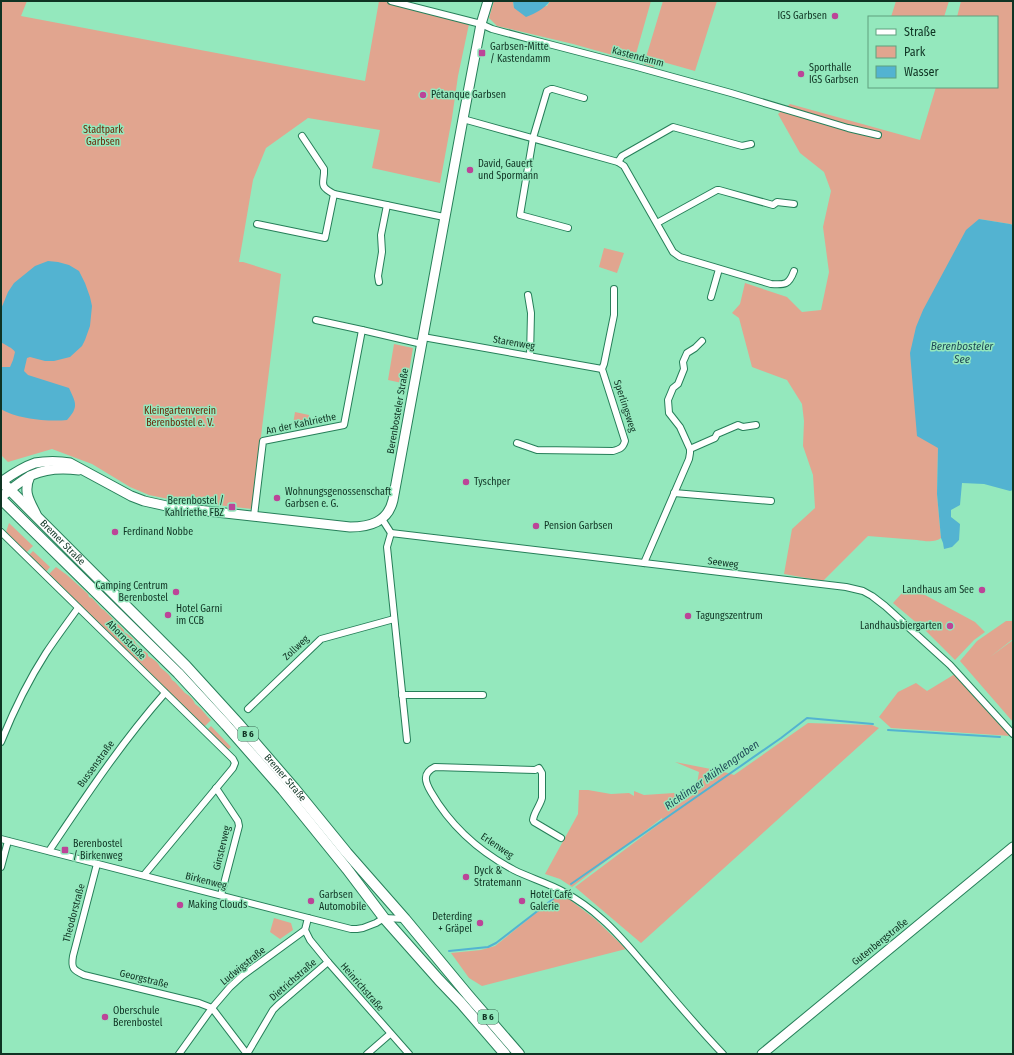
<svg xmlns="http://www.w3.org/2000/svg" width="1014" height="1055" font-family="'Fira Sans Condensed',sans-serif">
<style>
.green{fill:#e1a58f}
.water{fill:#53b3d1}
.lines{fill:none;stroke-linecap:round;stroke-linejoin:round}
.stream{stroke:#53b3d1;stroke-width:2}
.street-casing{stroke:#267f59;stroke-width:8}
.secondary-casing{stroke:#267f59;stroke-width:11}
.primary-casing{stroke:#267f59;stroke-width:12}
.street{stroke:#fff;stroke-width:6}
.secondary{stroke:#fff;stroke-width:9}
.primary{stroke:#fff;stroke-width:10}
.poi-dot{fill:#bc4498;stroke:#94e8bd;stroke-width:1.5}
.labels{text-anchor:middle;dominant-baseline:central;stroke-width:3;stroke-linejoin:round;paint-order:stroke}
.shield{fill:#94e8bd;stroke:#376951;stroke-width:1}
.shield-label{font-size:9px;font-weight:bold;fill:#0f3323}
.poi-label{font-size:10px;fill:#0f3323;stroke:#94e8bd;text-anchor:start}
.street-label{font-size:10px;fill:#0f3323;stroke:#94e8bd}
.park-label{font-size:10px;fill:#6a2709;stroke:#94e8bd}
.water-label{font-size:11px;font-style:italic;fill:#1f4957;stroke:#94e8bd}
</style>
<rect width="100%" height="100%" fill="#94e8bd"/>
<g class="green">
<polygon points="1,1 27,1 21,16 365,81 379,1 384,1 469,24 458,76 452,118 440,183 372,168 380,130 308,118 266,148 253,180 239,262 243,262 281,274 252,509 173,500 149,495 130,487 92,464 52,449 8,462 1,455"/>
<polygon points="494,1 513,1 514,8 547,6 550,1 651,1 634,61 573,44 497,26 489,18"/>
<polygon points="663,1 717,1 695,71 656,60 654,67 644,64"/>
<polygon points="896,1 949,1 944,17 891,17"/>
<path d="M961,1H1013V225L1010,224L979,219L938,448L937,494L941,538C935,543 924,541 917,540L868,536L823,581L784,574L792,529L815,508L813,475L803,446L804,421L802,404L787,380L752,367L739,318L732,313L740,304L745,283L787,297L802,312L821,310L829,272L823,227L831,191L824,172L800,153L778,114L790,104L920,140L936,87H997V17H957Z"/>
<polygon points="604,248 624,253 617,273 599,267"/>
<polygon points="394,344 413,348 407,384 388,380"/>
<polygon points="295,412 309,415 308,426 293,424"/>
<polygon points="9,523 33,546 26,553 6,532"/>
<polygon points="33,551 50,567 46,572 29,555"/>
<path d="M56,567L67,575L88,594L89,597L92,598L102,609L104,610L124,630V632C129,635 134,638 136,644L148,654V656C153,659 158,662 160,667C164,671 170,674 172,680L175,682L185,693C189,695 194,700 195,704C202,708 205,715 211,720L204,727L49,574Z"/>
<polygon points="903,592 917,593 925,595 975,622 985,632 974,640 955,660 925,630 893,603"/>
<polygon points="1006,621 1013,621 1013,639 990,657 1013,640 1013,722 960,661 977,641"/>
<polygon points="955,674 1011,736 891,728 879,717 898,692 916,683 927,691"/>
<polygon points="808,723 872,725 879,728 641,943 575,887 663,821 662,818 572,887 560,879 545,874 578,814 579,790 588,790 611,794 629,793 634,796 634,791 644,795 674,793 684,801 697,792 697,784 699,772 675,762 721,771 734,775"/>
<polygon points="211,726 231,747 228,750 207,730"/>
<polygon points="561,893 595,919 626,949 482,986 469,978 451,953 481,950 495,946"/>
<polygon points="274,918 291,923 293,930 280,939 270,932"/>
</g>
<g class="water">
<path d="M513,1H550C544,9 536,13 526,17L514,8Z"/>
<polygon points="979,219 1010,224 1013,225 1013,490 1010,491 984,484 962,483 960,505 951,510 951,517 960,524 959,540 952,547 944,549 943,543 941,538 937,494 938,448 917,436 910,353 916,327 923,310 966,230"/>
<path d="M48,261L58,262L69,265L79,271L85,283L90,297L92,306L90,326L85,340L82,346L70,357L54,361H45L30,357L27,358L24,371L28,375L69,388C76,403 79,407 67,420C50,422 16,419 1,409V367H10L13,360L15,352C13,348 5,345 1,342V309L8,292L14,283L35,266Z"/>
</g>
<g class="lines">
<g class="stream">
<polyline points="888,730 1000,737"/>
<polyline points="571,884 781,738 807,718 873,724"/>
<polyline points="449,951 488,947 496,943 553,899"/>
</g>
<g class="street-casing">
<g id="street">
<polyline points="391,1 481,24 492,29 541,42 637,67 731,93 848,128 878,135"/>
<path d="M463,119L618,162L624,166L673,252L680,257L771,284C785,285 789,285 794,271"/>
<path d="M302,136L324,169C325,183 317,185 334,194L444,217"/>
<polyline points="618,162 622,156 673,127 742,146 751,144"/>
<polyline points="657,223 717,190 719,190 773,205 777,202 794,204"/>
<polyline points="257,224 325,238 334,194"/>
<polyline points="568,228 520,215 533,138 547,91 551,89 553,89 584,98"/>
<polyline points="379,282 378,276 382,252 381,235 387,205"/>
<polyline points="528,295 531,313 530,356"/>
<polyline points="711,297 719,269"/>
<polyline points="316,320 362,330"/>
<polyline points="423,337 602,369"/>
<path d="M517,443L537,450L613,451C620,449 623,448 625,441L602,369L604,364L614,315V289"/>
<polyline points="690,449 715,438 717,434 738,425 743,427 756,425"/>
<polyline points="674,493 771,501"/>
<polyline points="254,516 263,441 344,425 362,330 422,344"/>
<polyline points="382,519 391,533 846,587 863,591 872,596 885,606 950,665 1013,734"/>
<polyline points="1,532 233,759 235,763 233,768 144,875"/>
<polyline points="391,533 387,547 407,740"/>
<polyline points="644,563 689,459 690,453 690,449 680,427 669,413 668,400 673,388 678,384 684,369 683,362 687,353 695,348 702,341"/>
<polyline points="402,695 483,695"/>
<polyline points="248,709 321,639 394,619"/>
<path d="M1,742C13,712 28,681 46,653C56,638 67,623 78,608"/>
<polyline points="216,788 238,821 239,826 221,895"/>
<path d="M561,838L534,822L533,820C534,812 540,806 542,798V773L539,768L535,770L435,767C422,773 425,782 431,792C450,825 480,852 514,870C530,878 548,883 564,892C577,899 592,910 603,920C620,935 634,953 649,970C673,998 697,1027 723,1054"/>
<polyline points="1,839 351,929 357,929 363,928 376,923 384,918 405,919"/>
<path d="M49,851C86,796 121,743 165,693"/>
<path d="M97,864L73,956C71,968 73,970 84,975L199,1003L212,1008"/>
<polyline points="1,867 8,841"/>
<polyline points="305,930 310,940 328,962 409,1054"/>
<polyline points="212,1008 247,1054 273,1010 278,1005 328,962"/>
<polyline points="179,1054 212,1008 230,987 242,976 305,930 308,918"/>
<polyline points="367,1054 390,1034"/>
</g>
</g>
<g class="secondary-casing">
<g id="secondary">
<path d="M30,476C23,492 29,500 36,514"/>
<path d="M1,482C11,475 23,467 35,463C45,461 60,461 70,463L131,496L144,501L171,507L350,527C370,527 388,522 393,500L463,119L481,24L488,1"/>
<path d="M1,497C9,491 23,479 32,475C47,468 63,468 79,470"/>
<polyline points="762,1054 1013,847"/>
</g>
</g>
<g class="primary-casing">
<g id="primary">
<path id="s1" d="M1,481L186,666L237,722L294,788L347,853L405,919L468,995L519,1054"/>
<polyline points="1,499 178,673 226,725 283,790 347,869 384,918 439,980 461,1003 505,1054"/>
</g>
</g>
<use href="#street" class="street"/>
<use href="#secondary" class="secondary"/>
<use href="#primary" class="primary"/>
</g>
<g class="poi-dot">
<circle cx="835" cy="16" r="4"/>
<rect x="478" y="49" width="8" height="8" rx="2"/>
<circle cx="801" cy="74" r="4"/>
<circle cx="423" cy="95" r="4"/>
<circle cx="470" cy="170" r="4"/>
<circle cx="466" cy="482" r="4"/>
<circle cx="277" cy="498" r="4"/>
<rect x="228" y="503" width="8" height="8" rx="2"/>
<circle cx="536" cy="526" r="4"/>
<circle cx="115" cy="532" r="4"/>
<circle cx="982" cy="590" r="4"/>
<circle cx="176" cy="592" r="4"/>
<circle cx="168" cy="615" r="4"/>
<circle cx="688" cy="616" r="4"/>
<circle cx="950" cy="626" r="4"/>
<rect x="61" y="846" width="8" height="8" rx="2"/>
<circle cx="466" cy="877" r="4"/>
<circle cx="311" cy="901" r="4"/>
<circle cx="522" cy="901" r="4"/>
<circle cx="180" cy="905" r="4"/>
<circle cx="480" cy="923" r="4"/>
<circle cx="105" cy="1017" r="4"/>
</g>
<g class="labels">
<g class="shield">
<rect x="238" y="727" width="20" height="14" rx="3"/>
<rect x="478" y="1010" width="20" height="14" rx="3"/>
</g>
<g class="shield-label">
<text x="248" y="734">B 6</text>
<text x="488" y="1017">B 6</text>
</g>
<g class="poi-label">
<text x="827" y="16" text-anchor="end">IGS Garbsen</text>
<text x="490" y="47">Garbsen-Mitte<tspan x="490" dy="12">/ Kastendamm</tspan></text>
<text x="809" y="68">Sporthalle<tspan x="809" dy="12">IGS Garbsen</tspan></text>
<text x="431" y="95">Pétanque Garbsen</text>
<text x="478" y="164">David, Gauert<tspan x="478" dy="12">und Spormann</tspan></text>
<text x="474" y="482">Tyschper</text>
<text x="285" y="492">Wohnungsgenossenschaft<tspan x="285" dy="12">Garbsen e. G.</tspan></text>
<text x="224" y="501" text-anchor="end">Berenbostel /<tspan x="224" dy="12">Kahlriethe FBZ</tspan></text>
<text x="544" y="526">Pension Garbsen</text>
<text x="123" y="532">Ferdinand Nobbe</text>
<text x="168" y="586" text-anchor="end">Camping Centrum<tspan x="168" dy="12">Berenbostel</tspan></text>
<text x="974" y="590" text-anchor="end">Landhaus am See</text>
<text x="176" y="609">Hotel Garni<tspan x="176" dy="12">im CCB</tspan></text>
<text x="696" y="616">Tagungszentrum</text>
<text x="942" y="626" text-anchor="end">Landhausbiergarten</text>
<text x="73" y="844">Berenbostel<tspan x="73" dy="12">/ Birkenweg</tspan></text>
<text x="474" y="871">Dyck &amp;<tspan x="474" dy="12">Stratemann</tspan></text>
<text x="319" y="895">Garbsen<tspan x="319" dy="12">Automobile</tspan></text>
<text x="530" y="895">Hotel Café<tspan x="530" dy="12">Galerie</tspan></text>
<text x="188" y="905">Making Clouds</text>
<text x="472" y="917" text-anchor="end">Deterding<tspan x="472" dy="12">+ Gräpel</tspan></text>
<text x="113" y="1011">Oberschule<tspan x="113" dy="12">Berenbostel</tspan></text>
</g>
<g class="street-label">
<text transform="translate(638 57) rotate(15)">Kastendamm</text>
<text transform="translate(514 343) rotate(10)">Starenweg</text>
<text transform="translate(625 406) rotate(72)">Sperlingsweg</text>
<text transform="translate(398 411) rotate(-80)">Berenbosteler Straße</text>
<text transform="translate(301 424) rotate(-12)">An der Kahlriethe</text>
<text stroke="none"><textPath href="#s1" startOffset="87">Bremer Straße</textPath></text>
<text transform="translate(723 563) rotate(7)">Seeweg</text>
<text transform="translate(126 640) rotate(45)">Ahornstraße</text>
<text transform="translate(296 648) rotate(-43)">Zollweg</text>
<text transform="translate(96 764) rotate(-54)">Bussenstraße</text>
<text stroke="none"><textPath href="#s1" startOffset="411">Bremer Straße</textPath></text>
<text transform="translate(497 846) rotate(34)">Erlenweg</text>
<text transform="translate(222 848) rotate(-76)">Ginsterweg</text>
<text transform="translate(206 881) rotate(14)">Birkenweg</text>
<text transform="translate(74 913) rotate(-75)">Theodorstraße</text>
<text transform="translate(880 942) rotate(-39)">Gutenbergstraße</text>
<text transform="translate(243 966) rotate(-39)">Ludwigstraße</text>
<text transform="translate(144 979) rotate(14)">Georgstraße</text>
<text transform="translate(293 980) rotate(-41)">Dietrichstraße</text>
<text transform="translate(362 987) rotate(49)">Heinrichstraße</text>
</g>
<g class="park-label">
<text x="103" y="130">Stadtpark<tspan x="103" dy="12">Garbsen</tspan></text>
<text x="180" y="411">Kleingartenverein<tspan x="180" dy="12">Berenbostel e. V.</tspan></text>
</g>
<g class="water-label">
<text x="962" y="346">Berenbosteler<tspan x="962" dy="13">See</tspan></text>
<text transform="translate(712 775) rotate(-35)">Ricklinger Mühlengraben</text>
</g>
</g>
<rect width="1014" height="1055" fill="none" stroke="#0f3323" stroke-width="4"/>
<rect x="868" y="16" width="130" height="72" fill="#94e8bd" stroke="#5fa07f"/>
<rect x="876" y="29" width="20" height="6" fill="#ffffff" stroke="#5fa07f"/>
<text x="904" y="36" font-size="12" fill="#0f3323">Straße</text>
<rect x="876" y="46" width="20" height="12" fill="#e1a58f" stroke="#5fa07f"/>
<text x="904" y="56" font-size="12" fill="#0f3323">Park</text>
<rect x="876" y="66" width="20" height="12" fill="#53b3d1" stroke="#5fa07f"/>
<text x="904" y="76" font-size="12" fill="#0f3323">Wasser</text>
</svg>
